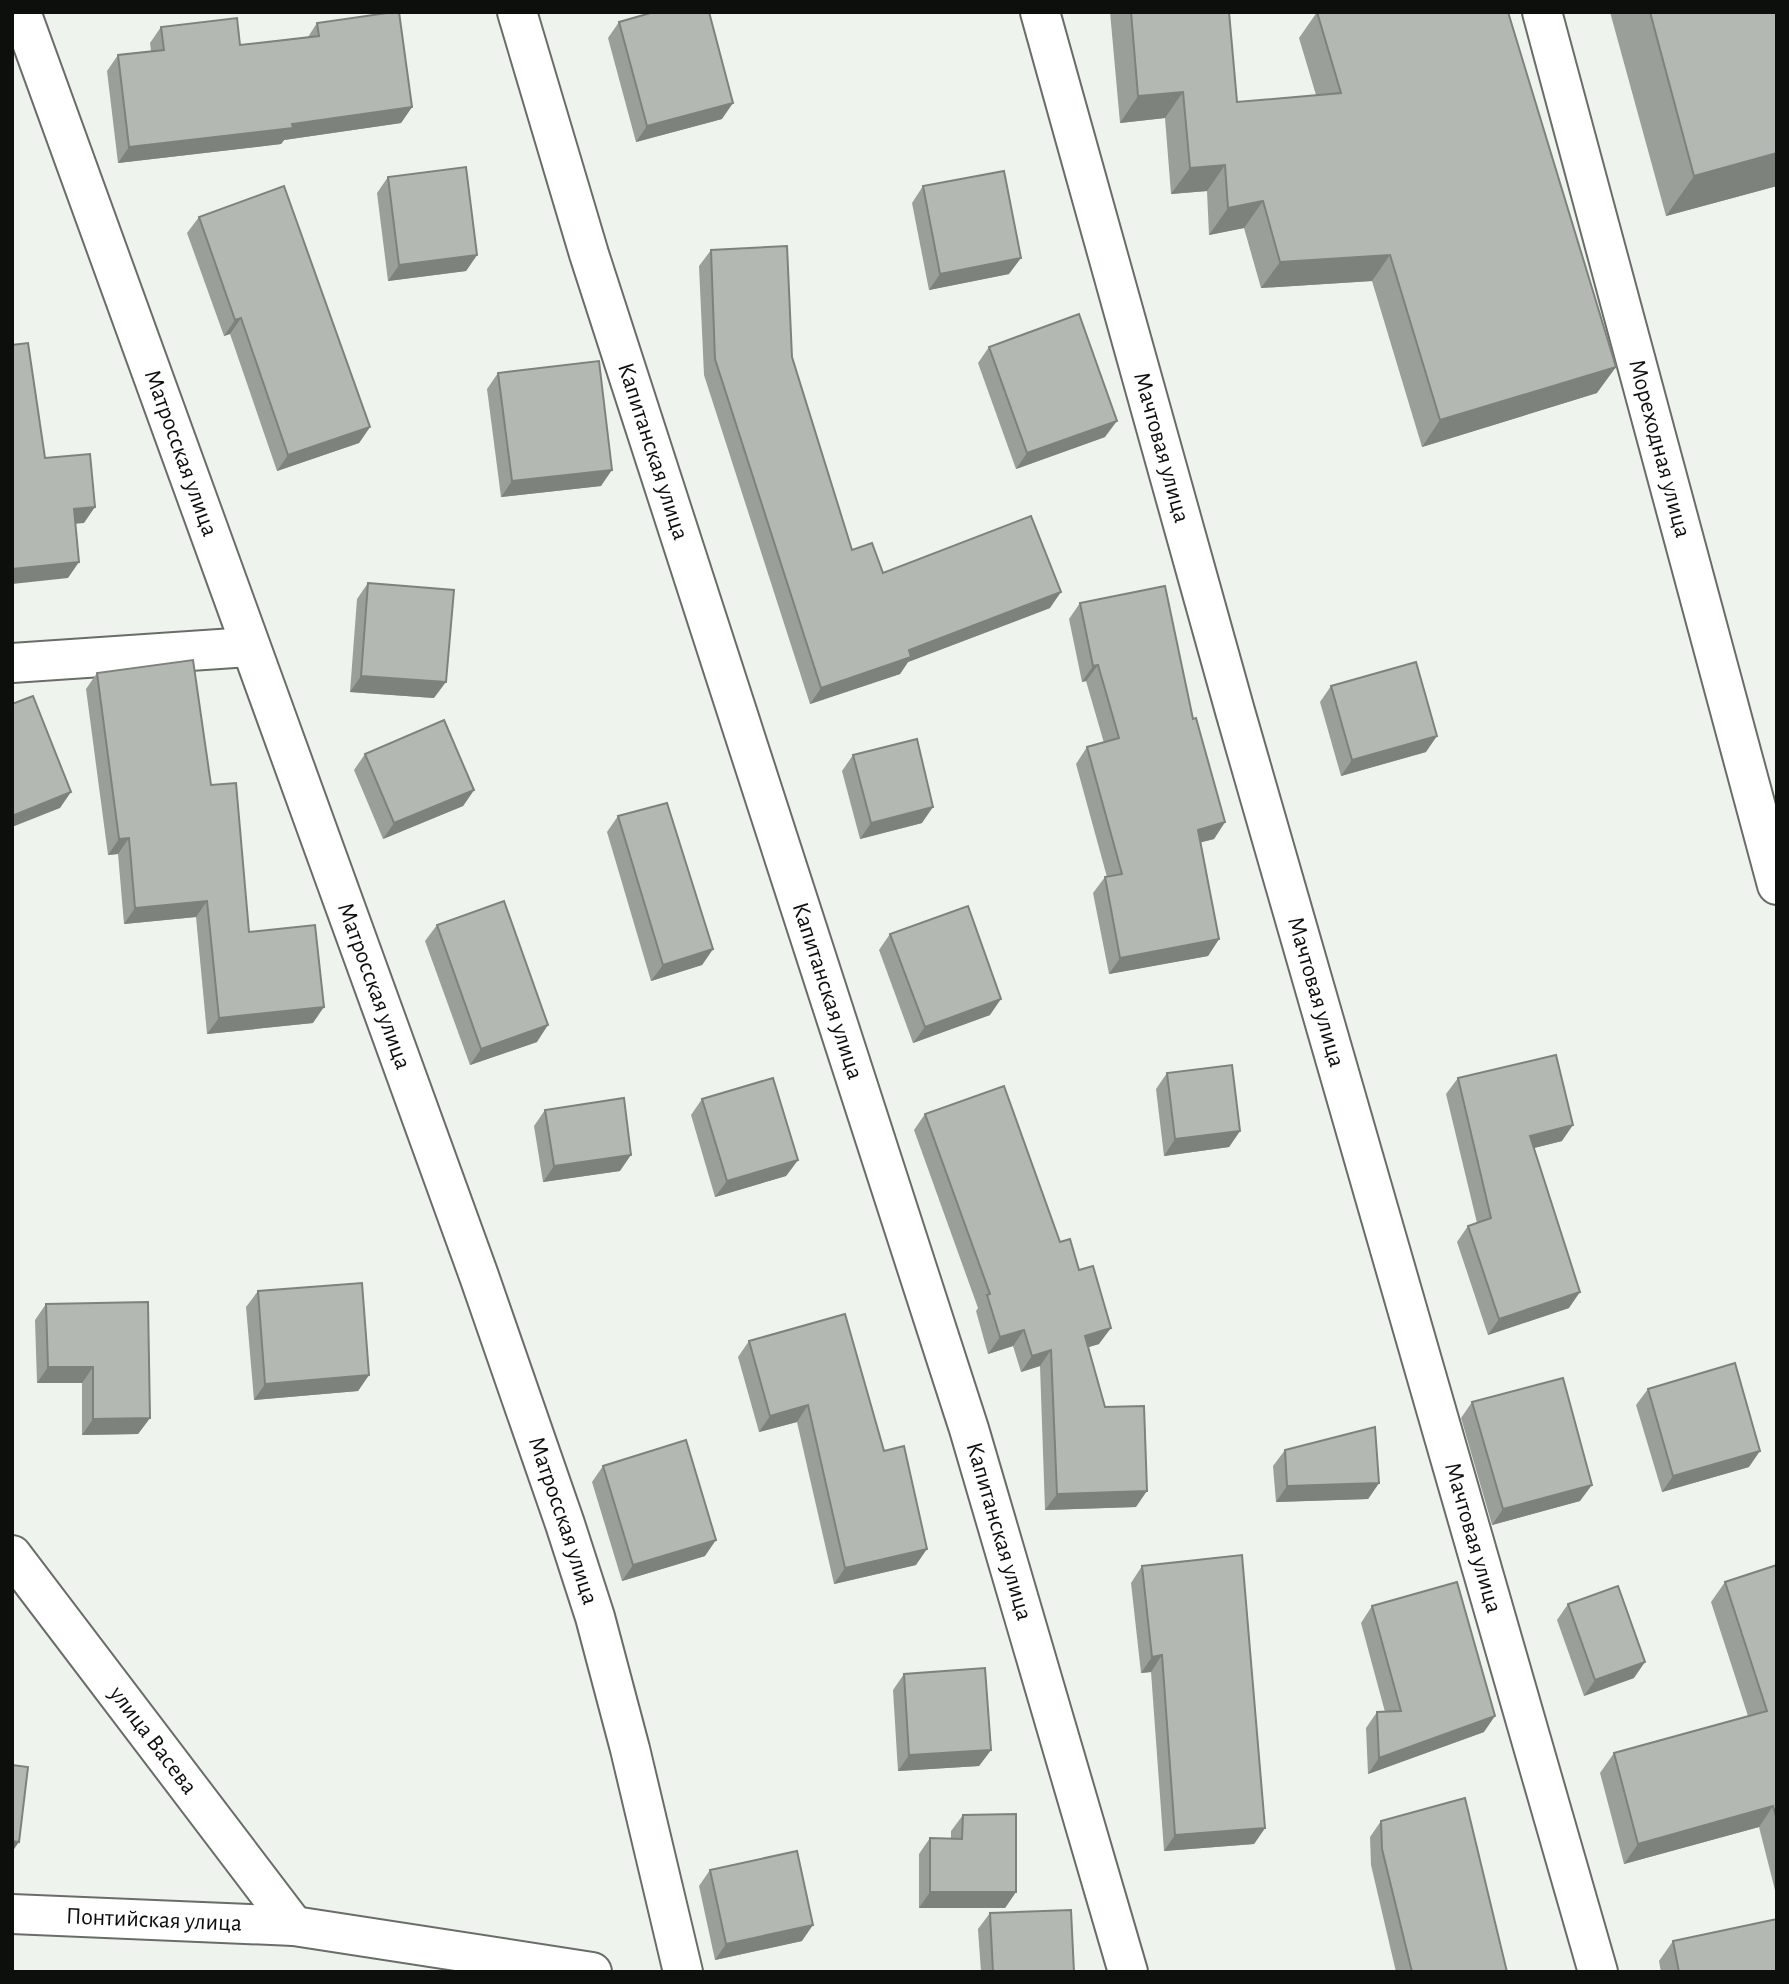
<svg xmlns="http://www.w3.org/2000/svg" width="1789" height="1984" font-family="'Alegreya Sans',sans-serif">
<style>
.lines{fill:none;stroke-linecap:round;stroke-linejoin:round}
.street-casing{stroke:#686d67;stroke-width:42}
.street{stroke:#fff;stroke-width:38}
.wall{fill:#9a9f99}
.shaded-wall{fill:#7d827d}
.building{fill:#b3b9b2;stroke:#7d827d;stroke-width:2}
.labels{text-anchor:middle;dominant-baseline:central;stroke-width:5;stroke-linejoin:round;paint-order:stroke}
.street-label{font-size:24px;fill:#0d0f0d;stroke:#fff}
</style>
<rect width="100%" height="100%" fill="#eef4ed"/>
<g class="lines">
<g class="street-casing">
<g id="street">
<path id="s1" d="M21,12L479,1276L565,1524L595,1617L630,1749L683,1972"/>
<path id="s2" d="M517,12L589,254L969,1429L1128,1972"/>
<path id="s3" d="M1040,12L1235,711L1598,1972"/>
<path id="s4" d="M1542,12L1777,885"/>
<polyline points="12,663 249,647"/>
<path id="s5" d="M12,1555L294,1926"/>
<path id="s6" d="M12,1914L294,1926L592,1972"/>
</g>
</g>
<use href="#street" class="street"/>
</g>
<g class="wall">
<polygon points="1110,12 1229,12 1237,102 1316,95 1299,38 1317,12 1597,393 1422,447 1372,281 1261,288 1244,228 1209,235 1207,191 1171,194 1165,118 1120,123"/>
<polygon points="1610,12 1777,12 1777,186 1666,216"/>
<polygon points="619,22 722,119 636,142 608,38"/>
<polygon points="317,23 412,107 401,123 284,140 281,144 118,163 107,71 118,55 151,51 150,43 161,27 240,45 308,37"/>
<polygon points="388,177 477,255 466,271 388,281 377,193"/>
<polygon points="923,186 1009,274 929,290 912,203"/>
<polygon points="199,217 370,427 359,443 277,471 230,334 224,336 187,233"/>
<polygon points="711,250 792,357 852,550 883,573 1050,608 908,662 900,674 810,704 704,375 699,266"/>
<polygon points="989,347 1105,437 1016,469 978,363"/>
<polygon points="498,373 601,486 501,497 487,389"/>
<polygon points="368,583 434,698 350,692 357,599"/>
<polygon points="1080,603 1193,719 1225,822 1214,839 1201,842 1219,939 1208,956 1109,974 1093,893 1105,877 1107,877 1076,764 1087,747 1104,743 1086,681 1082,682 1069,619"/>
<polygon points="97,673 211,785 249,932 313,1023 207,1034 196,917 124,924 118,854 108,855 86,689"/>
<polygon points="1331,686 1426,752 1341,776 1320,702"/>
<polygon points="365,754 474,790 463,806 383,839 354,770"/>
<polygon points="853,755 922,823 860,839 842,771"/>
<polygon points="618,816 713,949 702,965 651,981 607,832"/>
<polygon points="437,925 537,1042 470,1065 425,941"/>
<polygon points="890,934 990,1015 913,1043 879,950"/>
<polygon points="1167,1073 1240,1131 1229,1147 1164,1156 1156,1089"/>
<polygon points="1458,1078 1562,1141 1534,1148 1569,1308 1488,1335 1457,1242 1468,1226 1477,1223 1446,1094"/>
<polygon points="702,1099 798,1160 786,1176 715,1197 691,1115"/>
<polygon points="545,1110 620,1171 543,1182 534,1126"/>
<polygon points="925,1114 1060,1242 1079,1270 1099,1344 1088,1347 1105,1407 1136,1507 1045,1510 1040,1366 1021,1372 1013,1346 988,1354 976,1311 978,1308 914,1130"/>
<polygon points="258,1291 369,1375 358,1391 254,1400 246,1307"/>
<polygon points="46,1304 150,1418 138,1434 82,1435 82,1383 37,1383 35,1320"/>
<polygon points="845,1314 916,1565 834,1584 797,1422 759,1432 738,1357 749,1341"/>
<polygon points="1648,1389 1749,1467 1662,1492 1636,1405"/>
<polygon points="1472,1402 1580,1501 1492,1525 1461,1418"/>
<polygon points="1285,1450 1379,1483 1368,1499 1276,1502 1273,1466"/>
<polygon points="603,1466 705,1556 622,1581 592,1482"/>
<polygon points="1777,1565 1777,1898 1759,1827 1624,1864 1600,1773 1614,1753 1748,1716 1711,1602 1725,1582"/>
<polygon points="1142,1566 1265,1828 1254,1844 1164,1851 1151,1672 1141,1673 1131,1583"/>
<polygon points="1568,1604 1634,1678 1584,1696 1557,1620"/>
<polygon points="1372,1606 1484,1732 1368,1774 1366,1728 1377,1712 1385,1712 1361,1623"/>
<polygon points="904,1674 991,1750 979,1766 898,1771 893,1690"/>
<polygon points="963,1815 1016,1892 1005,1908 919,1908 919,1854 930,1838 951,1839 951,1831"/>
<polygon points="1381,1821 1507,1972 1396,1972 1371,1865 1370,1837"/>
<polygon points="710,1870 802,1941 715,1960 699,1886"/>
<polygon points="990,1913 1074,1972 981,1972 978,1929"/>
<polygon points="1673,1941 1777,1972 1661,1972 1659,1961"/>
</g>
<g class="shaded-wall">
<polygon points="1183,92 1165,118 1120,123 1138,96"/>
<polygon points="733,103 722,119 636,142 647,126"/>
<polygon points="412,107 401,123 284,140 281,144 118,163 129,147"/>
<polygon points="1777,153 1777,186 1666,216 1694,176"/>
<polygon points="1225,165 1207,191 1171,194 1190,168"/>
<polygon points="1263,201 1244,228 1209,235 1228,208"/>
<polygon points="477,255 466,271 388,281 399,265"/>
<polygon points="1390,255 1372,281 1261,288 1280,262"/>
<polygon points="1021,258 1009,274 929,290 940,274"/>
<polygon points="241,318 230,334 224,336 235,320"/>
<polygon points="1616,367 1597,393 1422,447 1440,420"/>
<polygon points="1117,421 1105,437 1016,469 1027,453"/>
<polygon points="370,427 359,443 277,471 288,455"/>
<polygon points="612,470 601,486 501,497 512,481"/>
<polygon points="95,507 84,523 63,525 74,509"/>
<polygon points="79,562 68,578 12,584 12,569"/>
<polygon points="1061,592 1050,608 908,662 900,674 810,704 821,688 909,650"/>
<polygon points="1098,665 1086,681 1082,682 1093,666"/>
<polygon points="361,676 446,682 434,698 350,692"/>
<polygon points="1437,736 1426,752 1341,776 1352,760"/>
<polygon points="474,790 463,806 383,839 394,823"/>
<polygon points="71,792 60,808 12,827 12,816"/>
<polygon points="933,807 922,823 860,839 871,823"/>
<polygon points="1225,822 1214,839 1187,846 1198,830"/>
<polygon points="129,838 118,854 108,855 119,839"/>
<polygon points="207,901 196,917 124,924 135,908"/>
<polygon points="1219,939 1208,956 1109,974 1120,958"/>
<polygon points="713,949 702,965 651,981 663,965"/>
<polygon points="1001,999 990,1015 913,1043 925,1027"/>
<polygon points="324,1007 313,1023 207,1034 219,1018"/>
<polygon points="548,1025 537,1042 470,1065 481,1049"/>
<polygon points="1573,1125 1562,1141 1518,1152 1530,1136"/>
<polygon points="1240,1131 1229,1147 1164,1156 1175,1139"/>
<polygon points="631,1155 620,1171 543,1182 554,1166"/>
<polygon points="798,1160 786,1176 715,1197 727,1181"/>
<polygon points="1580,1292 1569,1308 1488,1335 1499,1319"/>
<polygon points="1111,1328 1099,1344 1073,1352 1085,1336"/>
<polygon points="1024,1330 1013,1346 988,1354 1000,1337"/>
<polygon points="1051,1350 1040,1366 1021,1372 1032,1356"/>
<polygon points="48,1367 93,1367 82,1383 37,1383"/>
<polygon points="369,1375 358,1391 254,1400 265,1384"/>
<polygon points="808,1405 797,1422 759,1432 770,1416"/>
<polygon points="150,1418 138,1434 82,1435 93,1419"/>
<polygon points="1760,1451 1749,1467 1662,1492 1673,1476"/>
<polygon points="1379,1483 1368,1499 1276,1502 1287,1486"/>
<polygon points="1592,1485 1580,1501 1492,1525 1503,1509"/>
<polygon points="1147,1491 1136,1507 1045,1510 1057,1494"/>
<polygon points="716,1540 705,1556 622,1581 633,1565"/>
<polygon points="927,1549 916,1565 834,1584 845,1568"/>
<polygon points="1162,1655 1151,1672 1141,1673 1152,1657"/>
<polygon points="1645,1662 1634,1678 1584,1696 1595,1680"/>
<polygon points="1495,1716 1484,1732 1368,1774 1379,1758"/>
<polygon points="991,1750 979,1766 898,1771 909,1755"/>
<polygon points="1773,1806 1759,1827 1624,1864 1638,1844"/>
<polygon points="1265,1828 1254,1844 1164,1851 1175,1835"/>
<polygon points="12,1841 19,1842 12,1852"/>
<polygon points="930,1892 1016,1892 1005,1908 919,1908"/>
<polygon points="813,1925 802,1941 715,1960 726,1944"/>
</g>
<g class="building">
<polygon points="394,12 399,12 412,107 292,124 293,128 129,147 118,55 164,50 161,27 237,18 240,45 319,36 317,23"/>
<polygon points="654,12 709,12 733,103 647,126 619,22"/>
<polygon points="1131,12 1229,12 1237,102 1341,93 1317,12 1508,12 1616,367 1440,420 1390,255 1280,262 1263,201 1228,208 1225,165 1190,168 1183,92 1138,96"/>
<polygon points="1650,12 1777,12 1777,153 1694,176"/>
<polygon points="466,167 477,255 399,265 388,177"/>
<polygon points="1004,171 1021,258 940,274 923,186"/>
<polygon points="284,186 370,427 288,455 241,318 235,320 199,217"/>
<polygon points="787,246 792,357 852,550 872,543 883,573 1031,516 1061,592 909,650 911,657 821,688 715,359 711,250"/>
<polygon points="1079,314 1117,421 1027,453 989,347"/>
<polygon points="28,343 45,458 90,454 95,507 74,509 79,562 12,569 12,345"/>
<polygon points="599,361 612,470 512,481 498,373"/>
<polygon points="368,583 454,590 446,682 361,676"/>
<polygon points="1165,586 1193,719 1196,718 1225,822 1198,830 1219,939 1120,958 1105,877 1122,874 1087,747 1119,738 1098,665 1093,666 1080,603"/>
<polygon points="193,660 211,785 236,783 249,932 315,925 324,1007 219,1018 207,901 135,908 129,838 119,839 97,673"/>
<polygon points="1416,662 1437,736 1352,760 1331,686"/>
<polygon points="33,696 71,792 12,816 12,704"/>
<polygon points="444,720 474,790 394,823 365,754"/>
<polygon points="917,739 933,807 871,823 853,755"/>
<polygon points="667,803 713,949 663,965 618,816"/>
<polygon points="504,901 548,1025 481,1049 437,925"/>
<polygon points="968,906 1001,999 925,1027 890,934"/>
<polygon points="1556,1055 1573,1125 1530,1136 1580,1292 1499,1319 1468,1226 1491,1218 1458,1078"/>
<polygon points="1232,1065 1240,1131 1175,1139 1167,1073"/>
<polygon points="773,1078 798,1160 727,1181 702,1099"/>
<polygon points="1004,1086 1060,1242 1070,1239 1079,1270 1093,1266 1111,1328 1085,1336 1105,1407 1144,1406 1147,1491 1057,1494 1051,1350 1032,1356 1024,1330 1000,1337 987,1295 990,1294 925,1114"/>
<polygon points="624,1098 631,1155 554,1166 545,1110"/>
<polygon points="362,1283 369,1375 265,1384 258,1291"/>
<polygon points="148,1302 150,1418 93,1419 93,1367 48,1367 46,1304"/>
<polygon points="845,1314 884,1451 904,1446 927,1549 845,1568 808,1405 770,1416 749,1341"/>
<polygon points="1735,1363 1760,1451 1673,1476 1648,1389"/>
<polygon points="1563,1378 1592,1485 1503,1509 1472,1402"/>
<polygon points="1375,1427 1379,1483 1287,1486 1285,1450"/>
<polygon points="686,1440 716,1540 633,1565 603,1466"/>
<polygon points="1242,1555 1265,1828 1175,1835 1162,1655 1152,1657 1142,1566"/>
<polygon points="1777,1565 1777,1820 1773,1806 1638,1844 1614,1753 1767,1711 1725,1582"/>
<polygon points="1457,1582 1495,1716 1379,1758 1377,1712 1401,1711 1372,1606"/>
<polygon points="1618,1586 1645,1662 1595,1680 1568,1604"/>
<polygon points="985,1668 991,1750 909,1755 904,1674"/>
<polygon points="12,1765 28,1767 19,1842 12,1841"/>
<polygon points="1465,1798 1507,1972 1412,1972 1382,1849 1381,1821"/>
<polygon points="1016,1814 1016,1892 930,1892 930,1838 962,1839 963,1815"/>
<polygon points="797,1851 813,1925 726,1944 710,1870"/>
<polygon points="1071,1910 1074,1972 993,1972 990,1913"/>
<polygon points="1777,1919 1777,1972 1679,1972 1673,1941"/>
</g>
<g class="labels">
<g class="street-label">
<text stroke="none"><textPath href="#s3" startOffset="452">Мачтовая улица</textPath></text>
<text stroke="none"><textPath href="#s4" startOffset="452">Мореходная улица</textPath></text>
<text stroke="none"><textPath href="#s2" startOffset="460">Капитанская улица</textPath></text>
<text stroke="none"><textPath href="#s1" startOffset="469">Матросская улица</textPath></text>
<text stroke="none"><textPath href="#s1" startOffset="1036">Матросская улица</textPath></text>
<text stroke="none"><textPath href="#s2" startOffset="1027">Капитанская улица</textPath></text>
<text stroke="none"><textPath href="#s3" startOffset="1018">Мачтовая улица</textPath></text>
<text stroke="none"><textPath href="#s1" startOffset="1603">Матросская улица</textPath></text>
<text stroke="none"><textPath href="#s2" startOffset="1594">Капитанская улица</textPath></text>
<text stroke="none"><textPath href="#s3" startOffset="1586">Мачтовая улица</textPath></text>
<text stroke="none"><textPath href="#s5" startOffset="233">улица Васева</textPath></text>
<text stroke="none"><textPath href="#s6" startOffset="142">Понтийская улица</textPath></text>
</g>
</g>
<rect width="1789" height="1984" fill="none" stroke="#0d0f0d" stroke-width="28"/>
</svg>
